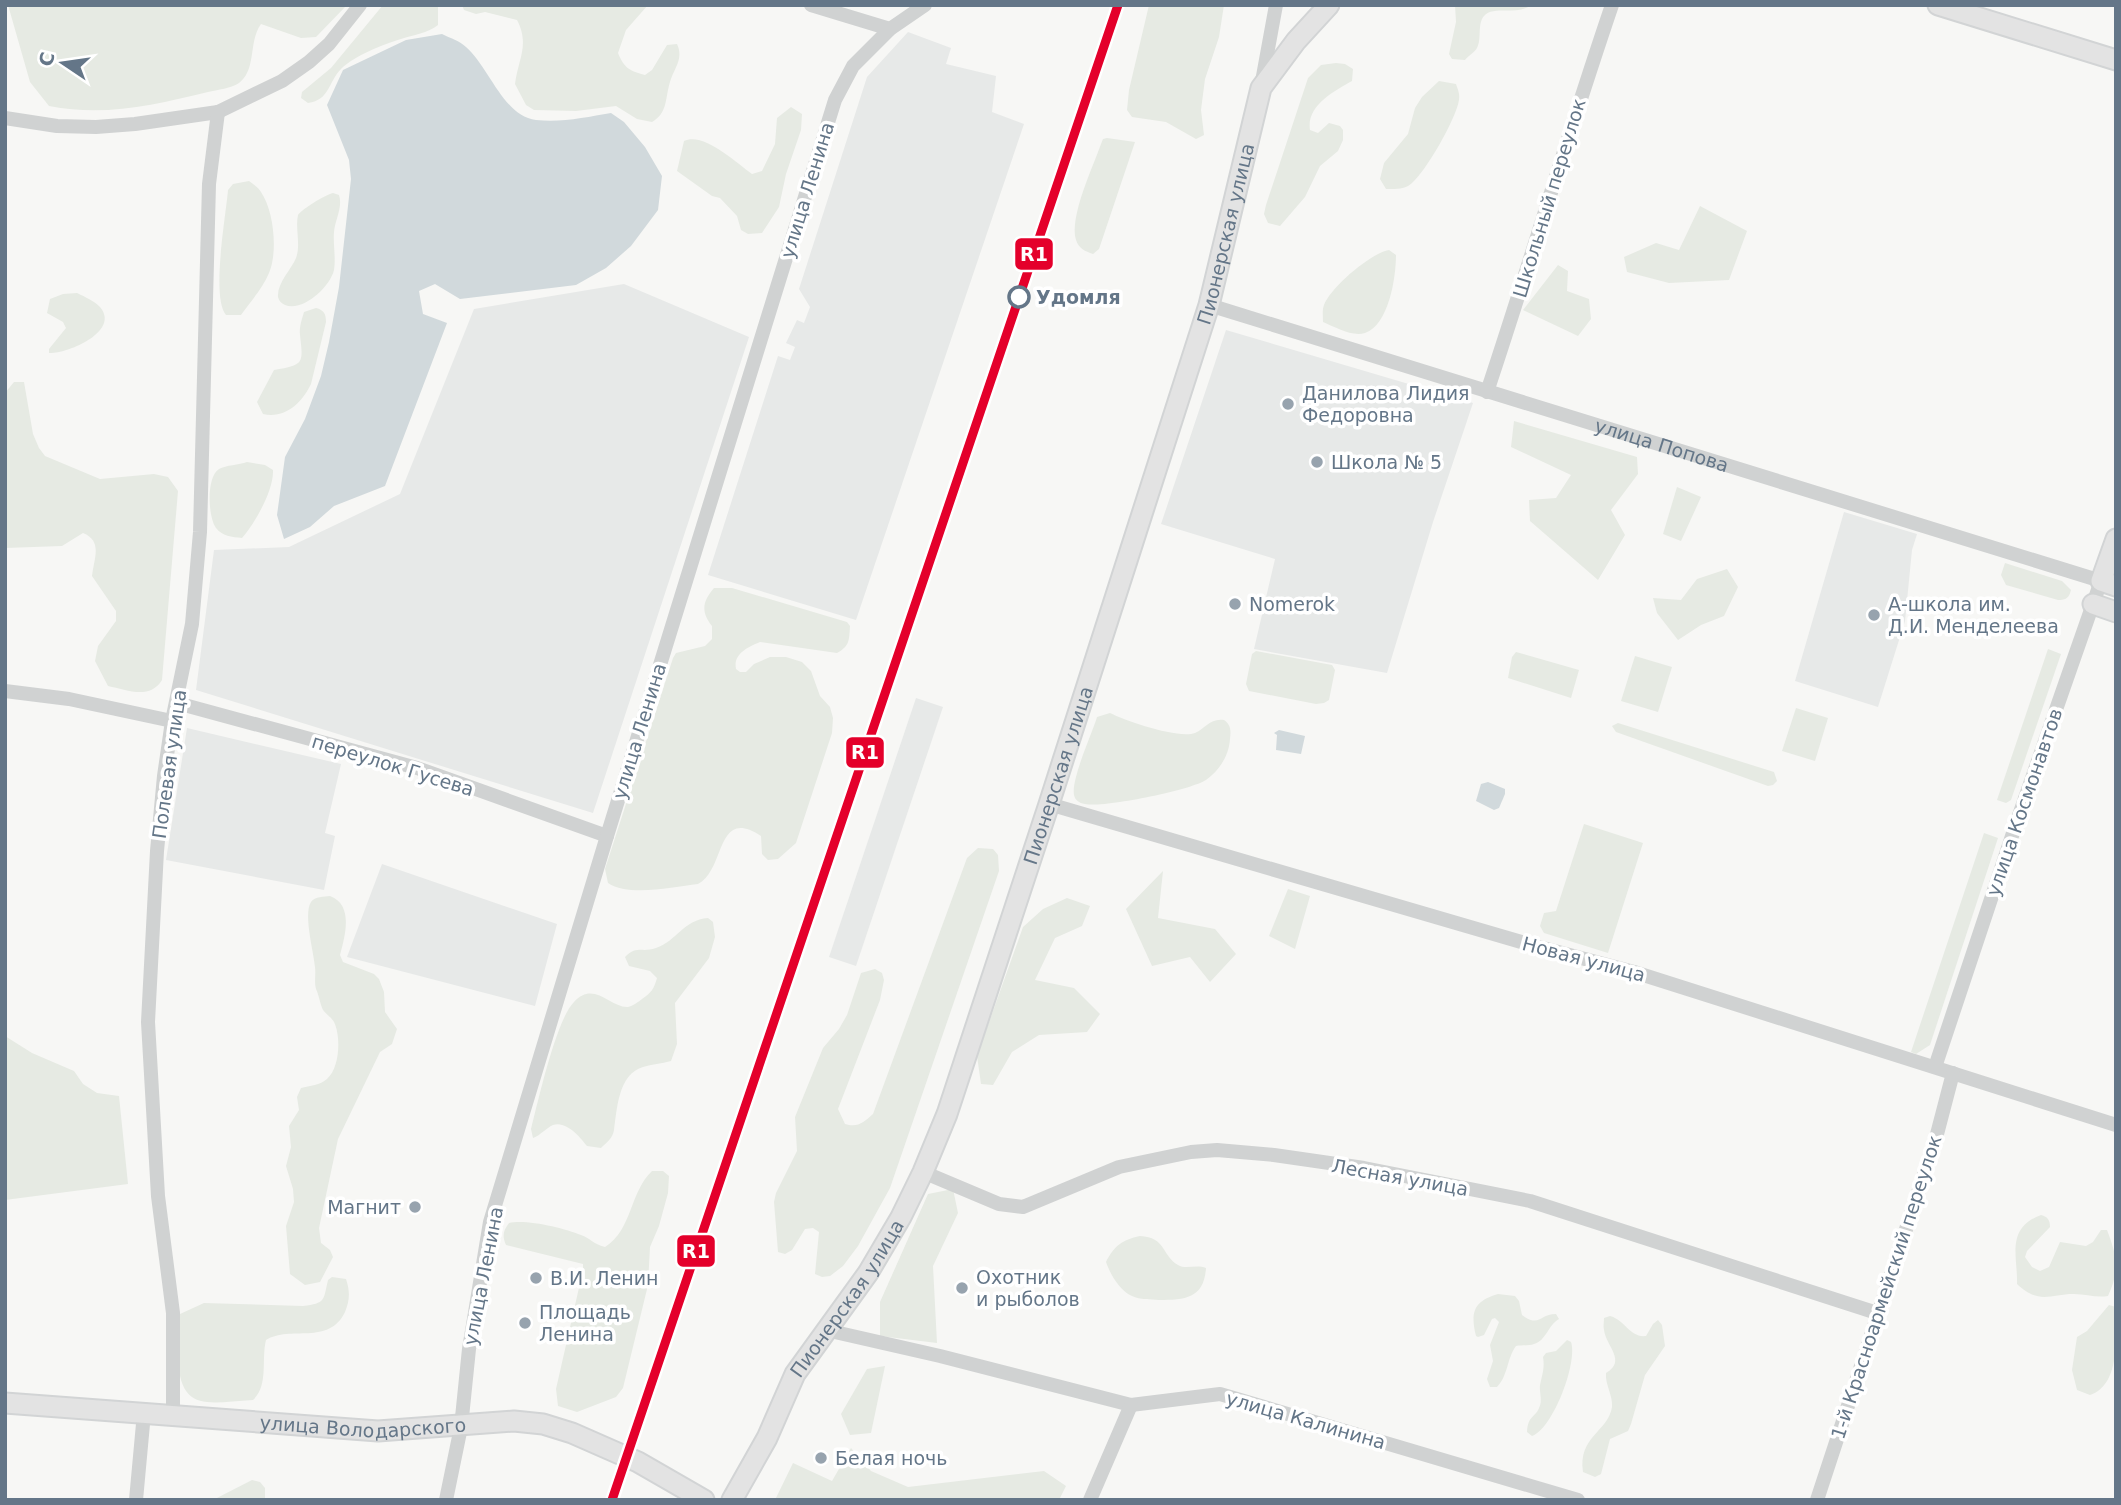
<svg xmlns="http://www.w3.org/2000/svg" width="2121" height="1505" font-family="'DejaVu Sans',sans-serif">
<style>
.built{fill:#e7e9e8}
.green{fill:#e6eae3}
.water{fill:#d1d9dc}
.lines{fill:none;stroke-linecap:round;stroke-linejoin:round}
.secondary-casing{stroke:#d2d4d5;stroke-width:23}
.street{stroke:#d0d2d2;stroke-width:14}
.secondary{stroke:#e3e3e3;stroke-width:19}
.rail-1-casing{stroke:#fff;stroke-width:14}
.rail-1{stroke:#e4002b;stroke-width:9}
.stop-dot{fill:#fff;stroke:#647688;stroke-width:3.5}
.poi-dot{fill:#97a3ae;stroke:#fff;stroke-width:2.5}
.labels{text-anchor:middle;dominant-baseline:central;stroke-width:7;stroke-linejoin:round;paint-order:stroke}
.street-label{font-size:19px;fill:#647688;stroke:#fff}
.stop-label{font-size:19px;font-weight:bold;fill:#647688;stroke:#fff;text-anchor:start}
.poi-label{font-size:19px;fill:#647688;stroke:#fff;text-anchor:start}
.line-badge{stroke:#fff;stroke-width:2.5}
.badge-label{font-size:19px;text-anchor:middle;font-weight:bold;fill:#fff}
</style>
<rect width="100%" height="100%" fill="#f7f7f5"/>
<g class="built">
<polygon points="908,32 951,48 946,64 996,76 992,112 1024,124 856,620 708,575 778,356 790,360 795,347 786,343 797,320 804,323 810,307 799,289 867,77"/>
<polygon points="624,284 749,337 593,813 196,690 214,550 289,547 400,494 474,309"/>
<polygon points="1226,330 1473,403 1433,522 1387,673 1254,649 1275,559 1161,524"/>
<polygon points="1844,512 1917,534 1912,550 1905,621 1878,707 1795,681"/>
<polygon points="916,698 943,707 856,966 829,957"/>
<polygon points="187,728 341,764 325,833 335,836 324,890 166,860"/>
<polygon points="382,864 557,924 535,1006 347,957"/>
</g>
<g class="green">
<path d="M8,5H347L316,37L301,38L261,24C248,42 257,69 239,83C232,88 217,90 208,92C154,105 105,117 49,106L30,82Z"/>
<path d="M383,5H438V25C428,33 413,35 401,39C384,44 354,56 341,69C328,82 330,100 308,103L301,98L302,92L331,68Z"/>
<path d="M462,5H648L626,30L618,53C624,68 630,71 645,75L652,70L667,45L677,44C684,59 674,68 670,82C665,98 668,113 652,122L637,119L616,106L576,111L534,110L526,105L515,84C518,59 530,45 517,20L485,12L476,14L464,10Z"/>
<polygon points="1149,5 1224,5 1219,37 1205,79 1201,110 1204,135 1196,139 1166,122 1132,117 1127,110 1129,90"/>
<path d="M1455,5H1531C1518,16 1493,5 1484,16C1477,24 1482,39 1477,48C1475,52 1468,56 1465,60L1452,59L1449,54L1456,22Z"/>
<path d="M1336,63L1345,64L1353,69L1352,81C1334,91 1306,106 1310,130L1318,133L1329,123L1340,126L1343,130V140L1338,151L1320,166L1305,197L1280,226L1268,223L1264,214L1266,205L1308,78L1321,65Z"/>
<path d="M1439,81L1456,84C1458,90 1460,94 1459,100C1456,119 1426,171 1412,183C1405,190 1395,189 1386,189L1380,179L1384,163L1408,134L1415,108L1422,97Z"/>
<path d="M791,107L802,114L801,130L786,174L779,207L762,233L748,234L741,230L737,216L720,198L712,196L677,171L684,141C704,132 735,162 752,174L762,171L775,144L777,118Z"/>
<path d="M1107,138L1135,142L1099,249L1093,254C1085,251 1079,249 1076,240C1069,217 1093,167 1101,144L1103,139Z"/>
<path d="M249,181C253,184 259,188 261,192C274,211 278,252 269,273C263,288 250,302 241,315H226C211,297 226,215 228,190L233,184Z"/>
<path d="M333,193L339,195C343,207 335,220 334,232C333,244 336,258 334,270C330,287 303,312 285,305C281,303 279,301 278,297C277,283 291,270 296,258C301,245 295,228 298,215C302,209 325,195 333,193Z"/>
<polygon points="1700,206 1747,231 1729,280 1669,283 1627,272 1624,257 1656,243 1679,250"/>
<path d="M1389,250L1396,255C1396,277 1389,325 1365,333C1352,337 1335,327 1323,322C1323,317 1322,310 1324,305C1331,287 1371,253 1389,250Z"/>
<polygon points="1558,265 1568,271 1567,291 1589,299 1591,319 1578,336 1523,310"/>
<path d="M77,293C85,297 102,304 104,314C111,335 66,354 49,353V349L66,328L63,322L47,313L50,299L63,294Z"/>
<path d="M316,308C324,310 326,314 326,322L311,384C302,403 285,419 263,414L257,402L274,370C305,365 303,363 300,335C299,327 302,319 304,312Z"/>
<path d="M14,382H24L33,434L39,448L45,456L100,479L154,474L168,477L178,491L162,680C150,700 127,690 108,686L95,661L98,646L116,621V611L92,576C94,558 103,541 83,533L62,546L5,548V393Z"/>
<polygon points="1514,421 1637,457 1638,474 1611,510 1625,535 1598,580 1530,521 1529,500 1556,498 1571,475 1511,447"/>
<path d="M247,462L265,465L273,470C274,490 255,523 242,538C232,537 222,536 216,528C208,517 206,477 219,469C226,465 239,465 247,462Z"/>
<polygon points="1677,487 1701,497 1681,541 1663,534"/>
<path d="M2005,563L2062,581L2071,590C2069,598 2066,600 2058,600L2006,585L2001,575Z"/>
<polygon points="1727,569 1738,587 1724,616 1701,625 1678,640 1657,613 1653,598 1681,600 1697,579"/>
<path d="M714,588H732L847,622L850,626C849,640 850,646 837,653L760,642C748,647 733,654 736,669L740,672H746L754,664L770,657H786L802,662L811,671L820,696L830,707L833,718L832,733L796,843L778,859L768,860L762,854L761,836C715,806 726,870 698,884C673,887 629,897 608,883L605,869L673,658L676,653L705,646L712,639V626C701,612 702,602 714,588Z"/>
<polygon points="2048,649 2061,654 2011,800 2006,803 1997,800"/>
<polygon points="1256,651 1332,665 1335,670 1329,700 1324,703 1316,704 1249,691 1246,684 1252,654"/>
<polygon points="1516,652 1579,670 1571,698 1508,678 1512,657"/>
<polygon points="1635,656 1672,667 1658,712 1621,701"/>
<polygon points="1796,708 1828,718 1815,761 1782,751"/>
<path d="M1110,713C1126,721 1178,739 1195,733C1206,728 1210,718 1224,720C1231,725 1231,730 1230,739C1229,755 1220,770 1206,780C1191,790 1104,808 1085,804C1079,803 1075,800 1074,795C1071,779 1092,734 1097,717Z"/>
<polygon points="1618,723 1774,772 1777,781 1773,785 1768,786 1616,732 1612,726"/>
<polygon points="1584,824 1643,843 1608,953 1544,933 1540,926 1544,913 1556,911"/>
<polygon points="1984,833 1998,838 1930,1045 1916,1054 1911,1052"/>
<path d="M978,848L993,849L998,855L999,871L890,1188L858,1246L843,1266L830,1276L822,1277L815,1274L819,1232L813,1228L805,1229L792,1250L785,1254L778,1252L774,1202L776,1193L797,1151L795,1117L823,1048L839,1029L847,1015L861,973L875,969L882,973L884,980L880,1000L838,1109L845,1124C858,1128 864,1122 873,1114L967,858Z"/>
<polygon points="1163,871 1158,918 1215,929 1236,954 1210,982 1190,957 1152,966 1126,909"/>
<polygon points="1288,889 1310,896 1295,949 1269,936"/>
<path d="M330,896C354,905 345,936 340,955L343,962L374,974L379,979L384,992L385,1012L397,1029L392,1044L380,1052L338,1139L319,1228L321,1243L330,1250L333,1257L320,1282L305,1285L290,1274L286,1226L294,1202L293,1189L286,1166L291,1147L289,1126L299,1110L297,1097L301,1088C310,1086 320,1085 327,1079C340,1068 341,1036 334,1022C331,1017 326,1014 323,1010C320,1004 319,995 316,989C314,981 316,975 315,967C314,953 303,914 311,902C315,896 324,897 330,896Z"/>
<polygon points="1067,898 1090,906 1082,926 1055,938 1035,980 1074,988 1100,1014 1087,1032 1039,1035 1012,1052 993,1085 981,1084 977,1056 1023,927 1043,909"/>
<path d="M708,918L713,922L715,937L709,958L675,1003L677,1044L671,1061C661,1064 652,1064 643,1067C618,1074 617,1110 614,1130C613,1138 606,1143 601,1148L587,1146C581,1138 566,1120 553,1125C546,1128 541,1135 533,1138L531,1129C538,1102 556,1020 574,1002C594,980 610,1008 628,1007C633,1006 638,1002 642,999C651,993 654,989 657,978L650,971L629,966L625,957C637,945 642,953 656,948C677,941 683,920 708,918Z"/>
<polygon points="5,1036 32,1053 74,1071 83,1084 97,1093 119,1096 128,1184 5,1200"/>
<path d="M652,1171H663L669,1176L668,1193L659,1226L650,1247L648,1285L623,1388L616,1397L577,1412L558,1406L556,1389L583,1270V1264L506,1245C502,1236 503,1231 509,1223C526,1219 564,1228 581,1235C590,1238 593,1244 605,1247C633,1229 629,1193 652,1171Z"/>
<polygon points="953,1189 958,1213 933,1266 937,1343 880,1336 880,1302 928,1194"/>
<path d="M2041,1215C2048,1217 2050,1220 2050,1227L2027,1251L2025,1257L2032,1267L2040,1271L2049,1267L2060,1242L2086,1246L2093,1242L2101,1230H2107C2117,1256 2120,1270 2108,1296C2096,1298 2086,1294 2074,1294C2050,1294 2039,1305 2017,1284C2018,1258 2005,1228 2041,1215Z"/>
<path d="M1140,1236C1166,1237 1162,1256 1178,1265C1186,1270 1196,1264 1206,1268C1204,1298 1186,1300 1159,1300C1151,1299 1140,1300 1132,1296C1120,1291 1110,1274 1106,1262C1114,1246 1122,1240 1140,1236Z"/>
<path d="M332,1277L346,1279C350,1291 350,1300 345,1312C329,1346 290,1325 266,1340C261,1360 269,1385 253,1400C210,1402 180,1414 178,1358C178,1343 176,1328 180,1314L204,1303L303,1306C326,1303 323,1301 328,1280Z"/>
<path d="M1498,1294L1515,1296L1519,1301L1522,1315C1540,1328 1539,1314 1556,1314L1559,1319C1548,1325 1546,1341 1534,1344C1529,1346 1521,1345 1516,1346C1507,1358 1508,1376 1497,1387H1490L1487,1379L1493,1361L1490,1345L1499,1322L1495,1318L1492,1319L1484,1335L1478,1337L1476,1336C1470,1312 1474,1301 1498,1294Z"/>
<path d="M2109,1305L2116,1307C2116,1335 2121,1385 2090,1395L2077,1390L2072,1370L2077,1337L2087,1331Z"/>
<path d="M1610,1316C1625,1320 1630,1338 1646,1336L1653,1324L1658,1320L1662,1325L1665,1346L1645,1375L1631,1424L1628,1431L1610,1439L1601,1474L1595,1477L1583,1472C1578,1436 1608,1432 1612,1407C1613,1395 1605,1385 1606,1373C1627,1361 1606,1346 1604,1330C1603,1326 1604,1322 1604,1318Z"/>
<path d="M1567,1340L1571,1342C1578,1362 1553,1429 1532,1436L1527,1432C1528,1415 1535,1418 1539,1408C1543,1401 1539,1392 1540,1385C1542,1375 1545,1368 1543,1357L1546,1353L1556,1351Z"/>
<polygon points="885,1366 871,1433 850,1435 841,1414 867,1369"/>
<polygon points="851,1448 871,1471 908,1487 1044,1471 1066,1486 1059,1500 775,1500 793,1463 832,1481"/>
<polygon points="252,1480 260,1482 265,1488 265,1500 213,1500"/>
</g>
<g class="water">
<path d="M442,34C450,38 460,41 466,47C489,67 504,117 536,120C561,123 587,117 611,113L624,122L645,147L662,176L658,210L631,246L606,268L576,285L460,299L435,284L419,291L423,314L447,323L385,486L334,506L310,527L284,539L277,515L285,457L305,419L321,376L329,342L339,287L351,179L349,160L327,105L343,70L406,40Z"/>
<polygon points="1279,730 1305,736 1301,754 1276,750 1277,735 1274,733"/>
<polygon points="1488,782 1505,789 1505,794 1499,808 1494,810 1476,801 1481,784"/>
</g>
<g class="lines">
<g class="secondary-casing">
<g id="secondary">
<polyline points="1938,5 2116,60"/>
<polyline points="2116,539 2101,581 2116,586"/>
<polyline points="2093,604 2116,612"/>
<path id="s2" d="M5,1403L378,1431L514,1421L543,1424L572,1433L638,1462L704,1500"/>
<path id="s3" d="M732,1500L767,1438L795,1374L868,1273L901,1217L923,1172L947,1114L1049,804L1209,305L1261,88L1296,41L1329,5"/>
</g>
</g>
<g class="street">
<polyline points="811,5 890,29"/>
<polyline points="1261,87 1276,5"/>
<polyline points="5,118 57,126 96,127 135,124 218,112 282,81 309,62 329,44 360,5"/>
<path id="s1" d="M1209,305L2101,581L2016,824L1935,1067"/>
<path d="M1487,392C1530,263 1568,134 1612,5"/>
<polyline points="5,691 69,699 172,721"/>
<polyline points="177,703 417,768 607,836"/>
<polyline points="1049,804 1528,944 1634,972 2116,1125"/>
<polyline points="923,1172 999,1204 1023,1207 1119,1167 1191,1152 1217,1150 1274,1155 1364,1168 1530,1201 1877,1313"/>
<polyline points="826,1330 940,1356 1131,1405 1220,1394 1578,1500"/>
<polyline points="173,1416 173,1313 158,1196 148,1022 157,851 164,776 172,721 192,624 200,532 209,184 218,112"/>
<polyline points="136,1500 144,1413"/>
<polyline points="446,1500 461,1427 469,1349 490,1222 607,836 835,100 853,66 890,29 925,5"/>
<polyline points="1090,1500 1131,1405"/>
<polyline points="1817,1500 1936,1138 1953,1073"/>
</g>
<use href="#secondary" class="secondary"/>
<g class="rail-1-casing">
<polyline id="rail-1" points="612,1500 1118,5"/>
</g>
<use href="#rail-1" class="rail-1"/>
</g>
<circle class="stop-dot" cx="1019" cy="297" r="10"/>
<g class="poi-dot">
<circle cx="1288" cy="404" r="7"/>
<circle cx="1317" cy="462" r="7"/>
<circle cx="1235" cy="604" r="7"/>
<circle cx="1874" cy="615" r="7"/>
<circle cx="415" cy="1207" r="7"/>
<circle cx="536" cy="1278" r="7"/>
<circle cx="962" cy="1288" r="7"/>
<circle cx="525" cy="1323" r="7"/>
<circle cx="821" cy="1458" r="7"/>
</g>
<g class="labels">
<g class="street-label">
<text transform="translate(807 190) rotate(-73)">улица Ленина</text>
<text transform="translate(1549 198) rotate(-73)">Школьный переулок</text>
<text stroke="none"><textPath href="#s3" startOffset="1367">Пионерская улица</textPath></text>
<text stroke="none"><textPath href="#s1" startOffset="474">улица Попова</textPath></text>
<text transform="translate(639 731) rotate(-73)">улица Ленина</text>
<text transform="translate(169 764) rotate(-82)">Полевая улица</text>
<text transform="translate(393 765) rotate(17)">переулок Гусева</text>
<text stroke="none"><textPath href="#s3" startOffset="800">Пионерская улица</textPath></text>
<text transform="translate(2024 802) rotate(-71)">улица Космонавтов</text>
<text transform="translate(1584 959) rotate(15)">Новая улица</text>
<text transform="translate(1400 1177) rotate(10)">Лесная улица</text>
<text transform="translate(483 1276) rotate(-79)">улица Ленина</text>
<text transform="translate(1886 1287) rotate(-72)">1-й Красноармейский переулок</text>
<text stroke="none"><textPath href="#s3" startOffset="233">Пионерская улица</textPath></text>
<text transform="translate(1306 1420) rotate(16)">улица Калинина</text>
<text stroke="none"><textPath href="#s2" startOffset="359">улица Володарского</textPath></text>
</g>
<g class="stop-label">
<text x="1036" y="297">Удомля</text>
</g>
<g class="poi-label">
<text x="1302" y="393">Данилова Лидия<tspan x="1302" dy="22">Федоровна</tspan></text>
<text x="1331" y="462">Школа № 5</text>
<text x="1249" y="604">Nomerok</text>
<text x="1888" y="604">А-школа им.<tspan x="1888" dy="22">Д.И. Менделеева</tspan></text>
<text x="401" y="1207" text-anchor="end">Магнит</text>
<text x="976" y="1277">Охотник<tspan x="976" dy="22">и рыболов</tspan></text>
<text x="550" y="1278">В.И. Ленин</text>
<text x="539" y="1312">Площадь<tspan x="539" dy="22">Ленина</tspan></text>
<text x="835" y="1458">Белая ночь</text>
</g>
</g>
<g class="line-badge">
<rect x="1014" y="237" width="40" height="34" rx="7" fill="#e4002b"/>
<rect x="845" y="736" width="40" height="33" rx="7" fill="#e4002b"/>
<rect x="676" y="1234" width="40" height="34" rx="7" fill="#e4002b"/>
</g>
<g class="badge-label">
<text x="1034" y="261">R1</text>
<text x="865" y="759">R1</text>
<text x="696" y="1258">R1</text>
</g>
<rect width="2121" height="1505" fill="none" stroke="#647688" stroke-width="14"/>
<g transform="translate(63 63) rotate(283)" stroke="#ffffff" stroke-width="5" paint-order="stroke">
<path d="M0-5L12 26L0 18L-12 26Z" fill="#647688"/>
<text y="-10" font-size="19" font-weight="bold" text-anchor="middle" fill="#647688">С</text>
</g>
</svg>
